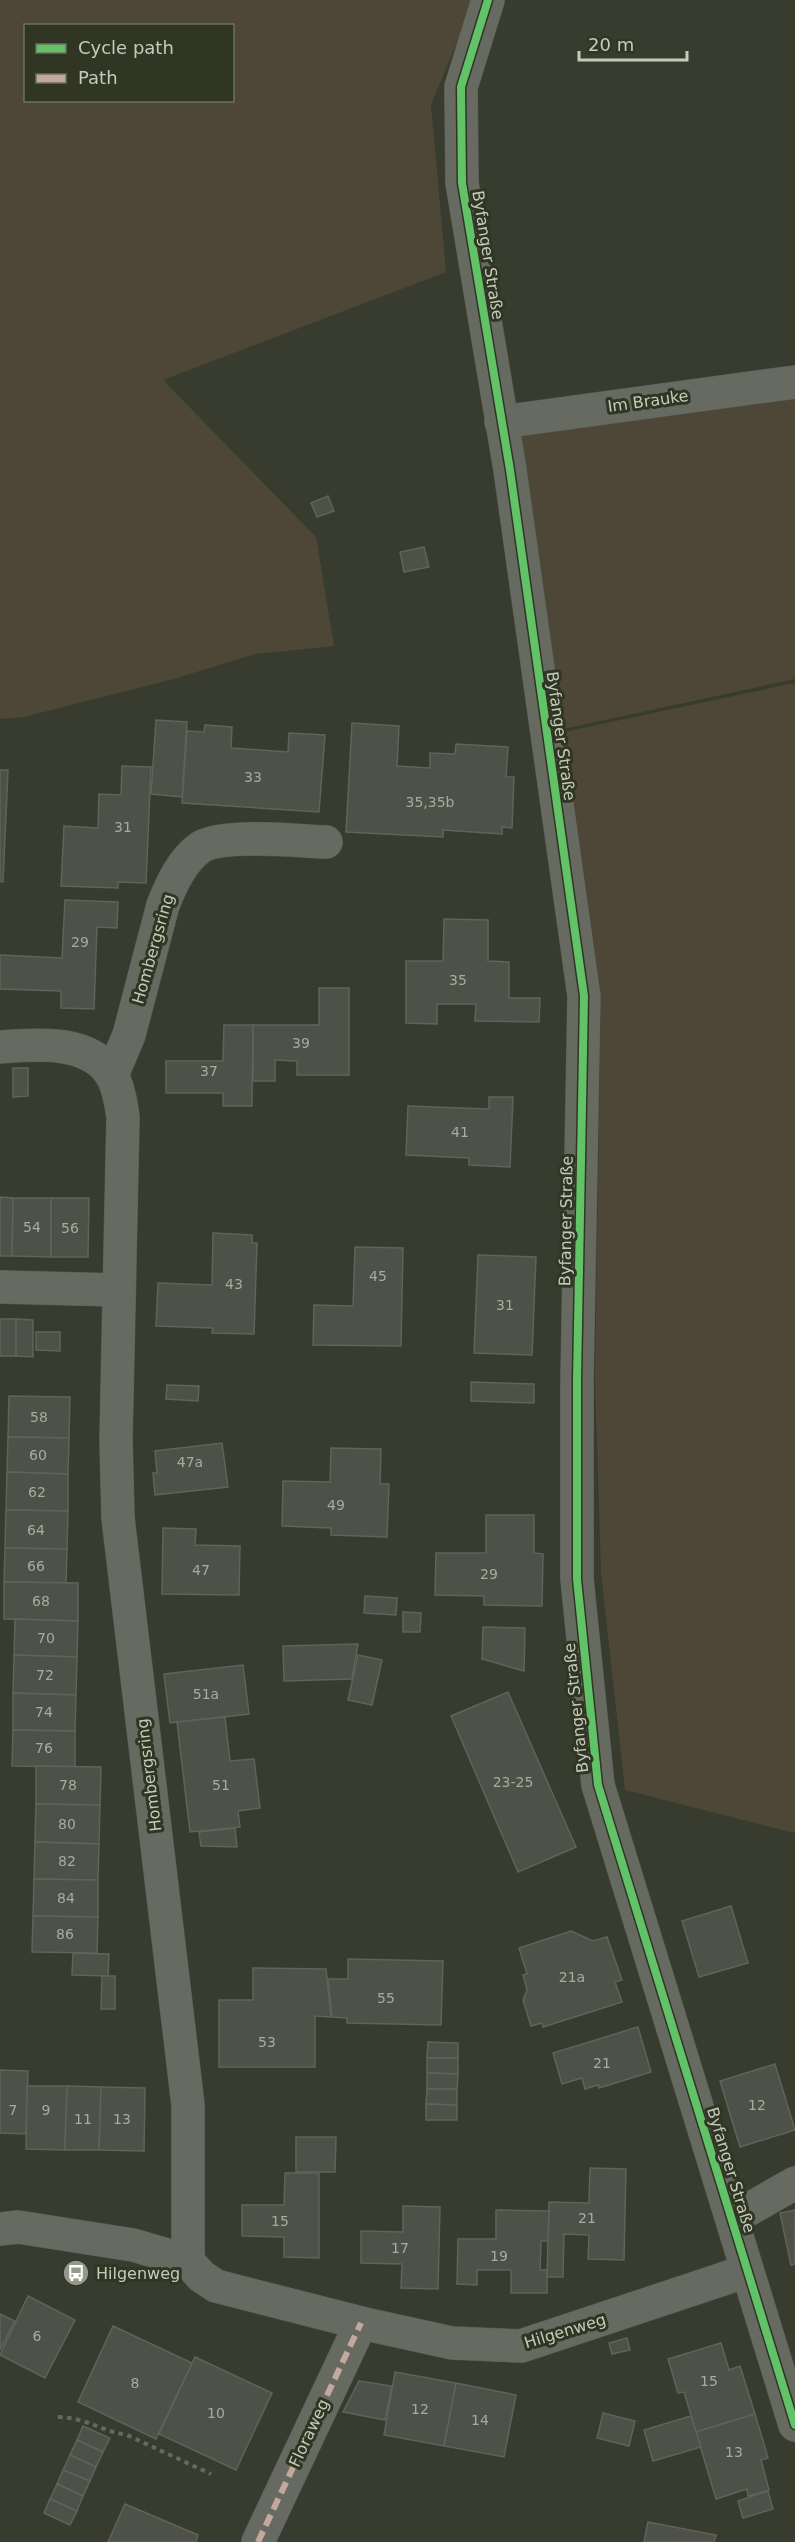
<svg xmlns="http://www.w3.org/2000/svg" width="795" height="2542" font-family="'DejaVu Sans',sans-serif">
<style>
.green{fill:#4e4738;fill-rule:evenodd}
.building{fill:#4e5147;stroke:#606358;stroke-width:1.5}
.lines{fill:none;stroke-linecap:round;stroke-linejoin:round}
.minor-casing{stroke:#55584f;stroke-width:34}
.path{stroke:#676961;stroke-width:4;stroke-dasharray:4.5 4.5;stroke-linecap:butt}
.minor{stroke:#666a60;stroke-width:33}
.quiet{stroke:#c3a89e;stroke-width:6;stroke-dasharray:12 6;stroke-linecap:butt}
.cycleway-casing{stroke:#303623;stroke-width:11}
.cycleway{stroke:#61c268;stroke-width:8}
.labels{text-anchor:middle;dominant-baseline:central;stroke-width:6;stroke-linejoin:round;paint-order:stroke}
.number-label{font-size:14px;fill:#a7ac9e}
.street-label{font-size:16px;fill:#c5cbbb;stroke:#303623}
.poi-label{font-size:16px;fill:#c5cbbb;stroke:#303623;text-anchor:start}
</style>
<rect width="100%" height="100%" fill="#383c2f"/>
<g class="green">
<path d="M0,0H474L431,105L446,272L163,380L316,537L334,646L255,654L177,678L24,717L0,719ZM26,26H232V100H26Z"/>
<polygon points="795,391 795,679 563,729 520,428"/>
<polygon points="795,683 795,1833 625,1790 601,1572 595,1377 601,994 564,732"/>
</g>
<g class="building">
<polygon points="328,496 334,511 317,517 311,503"/>
<polygon points="424,547 429,567 404,572 400,552"/>
<polygon points="156,720 187,722 182,797 151,794"/>
<polygon points="352,723 399,726 397,766 430,768 430,753 455,754 456,744 508,747 506,777 514,777 512,828 502,827 502,834 443,830 443,837 346,832"/>
<polygon points="205,725 232,727 231,748 288,752 289,733 325,735 319,812 182,803 187,731 204,732"/>
<polygon points="122,766 151,767 146,883 118,882 118,888 61,886 64,826 98,828 99,794 121,795"/>
<polygon points="0,770 8,770 3,882 0,881"/>
<polygon points="65,900 118,902 117,928 97,927 94,1009 61,1008 61,991 0,989 0,955 62,958"/>
<polygon points="444,919 488,920 488,961 509,962 509,998 540,998 539,1022 475,1021 476,1004 437,1004 437,1024 406,1023 406,961 443,961"/>
<polygon points="319,988 349,988 349,1075 297,1075 297,1061 275,1060 275,1081 253,1081 253,1025 319,1025"/>
<polygon points="224,1025 253,1025 252,1106 223,1106 223,1093 166,1093 166,1061 223,1061"/>
<polygon points="13,1068 28,1068 28,1096 13,1097"/>
<polygon points="489,1097 513,1097 510,1167 469,1165 469,1158 406,1155 408,1106 489,1109"/>
<polygon points="0,1197 13,1198 12,1256 0,1256"/>
<polygon points="13,1198 51,1198 51,1257 12,1256"/>
<polygon points="51,1198 89,1198 88,1257 51,1257"/>
<polygon points="213,1233 252,1235 252,1243 257,1243 254,1334 212,1333 213,1328 156,1326 158,1283 212,1285"/>
<polygon points="355,1247 403,1248 401,1346 313,1345 314,1305 353,1306"/>
<polygon points="478,1255 536,1257 532,1355 474,1353"/>
<rect x="0" y="1319" width="16" height="37"/>
<polygon points="16,1319 33,1320 33,1357 16,1356"/>
<polygon points="36,1332 60,1332 60,1351 36,1350"/>
<polygon points="471,1382 534,1384 534,1403 471,1401"/>
<polygon points="167,1385 199,1386 198,1401 166,1399"/>
<polygon points="9,1396 70,1397 69,1438 8,1437"/>
<polygon points="8,1437 69,1438 68,1474 7,1472"/>
<polygon points="222,1443 228,1487 155,1495 153,1473 157,1473 155,1451"/>
<polygon points="331,1448 381,1449 380,1484 389,1484 387,1537 331,1535 331,1528 282,1526 283,1481 330,1482"/>
<polygon points="7,1472 68,1474 68,1511 6,1510"/>
<polygon points="6,1510 68,1511 67,1549 5,1548"/>
<polygon points="486,1515 534,1515 534,1553 543,1554 542,1606 484,1605 484,1596 435,1595 436,1553 486,1553"/>
<polygon points="163,1528 196,1529 195,1545 240,1546 239,1595 162,1594"/>
<polygon points="5,1548 67,1549 66,1583 4,1582"/>
<polygon points="4,1582 78,1583 78,1621 4,1619"/>
<polygon points="365,1596 397,1598 396,1615 364,1613"/>
<polygon points="403,1612 421,1613 420,1632 403,1632"/>
<polygon points="15,1619 78,1621 77,1657 14,1655"/>
<polygon points="483,1627 525,1628 524,1671 482,1659"/>
<polygon points="358,1644 352,1679 284,1681 283,1646"/>
<polygon points="14,1655 77,1657 76,1695 13,1693"/>
<polygon points="358,1655 382,1660 372,1705 348,1700"/>
<polygon points="243,1665 249,1714 170,1723 164,1674"/>
<polygon points="508,1692 576,1847 518,1872 451,1716"/>
<polygon points="13,1693 76,1695 75,1731 13,1730"/>
<polygon points="225,1717 230,1761 254,1759 260,1808 238,1811 240,1827 190,1832 177,1722"/>
<polygon points="13,1730 75,1731 75,1767 12,1766"/>
<polygon points="36,1766 101,1767 100,1805 36,1804"/>
<polygon points="36,1804 100,1805 99,1844 35,1842"/>
<polygon points="235,1828 237,1847 201,1846 199,1832"/>
<polygon points="35,1842 99,1844 98,1880 34,1879"/>
<polygon points="34,1879 98,1880 98,1917 33,1916"/>
<polygon points="731,1906 748,1963 699,1977 682,1921"/>
<polygon points="33,1916 98,1917 97,1953 32,1952"/>
<polygon points="571,1931 593,1941 607,1937 622,1980 615,1982 622,2002 543,2027 542,2023 531,2026 523,2000 527,1990 523,1975 527,1974 519,1948"/>
<polygon points="73,1953 109,1954 108,1976 72,1975"/>
<polygon points="348,1959 443,1961 441,2025 347,2023 347,2018 332,2017 328,1979 348,1979"/>
<polygon points="253,1968 326,1969 331,2017 315,2016 315,2067 219,2067 219,2000 253,2000"/>
<polygon points="102,1976 115,1976 115,2009 101,2009"/>
<polygon points="638,2027 651,2072 599,2088 598,2085 585,2089 582,2078 562,2084 553,2053"/>
<polygon points="428,2042 458,2043 458,2058 427,2058"/>
<polygon points="427,2058 458,2058 458,2074 427,2073"/>
<polygon points="775,2064 795,2130 740,2147 720,2081"/>
<polygon points="0,2070 28,2071 26,2134 0,2133"/>
<polygon points="427,2073 458,2074 457,2089 427,2089"/>
<polygon points="27,2086 67,2086 65,2150 26,2149"/>
<polygon points="67,2086 101,2087 99,2150 65,2150"/>
<polygon points="101,2087 145,2088 144,2151 99,2150"/>
<polygon points="427,2089 457,2089 457,2105 426,2104"/>
<polygon points="426,2104 457,2105 457,2120 426,2120"/>
<polygon points="296,2137 336,2137 335,2172 296,2172"/>
<polygon points="590,2168 626,2169 624,2260 588,2259 589,2235 564,2234 563,2277 547,2277 549,2202 589,2203"/>
<polygon points="285,2173 319,2173 319,2258 284,2257 284,2237 242,2236 242,2205 284,2205"/>
<polygon points="403,2206 440,2207 438,2289 401,2288 402,2264 361,2263 361,2231 403,2232"/>
<polygon points="496,2210 549,2211 548,2241 541,2241 540,2270 547,2270 547,2293 511,2293 511,2270 477,2270 477,2285 457,2284 458,2239 496,2239"/>
<polygon points="795,2210 795,2264 791,2265 780,2213"/>
<polygon points="28,2296 75,2320 45,2378 0,2355"/>
<polygon points="0,2314 15,2321 0,2350"/>
<polygon points="113,2326 192,2363 156,2439 78,2402"/>
<polygon points="627,2338 630,2350 612,2354 609,2343"/>
<polygon points="721,2343 729,2370 740,2366 755,2414 696,2432 684,2392 678,2393 668,2359"/>
<polygon points="195,2357 272,2393 236,2470 159,2434"/>
<polygon points="395,2372 456,2383 444,2446 384,2435"/>
<polygon points="359,2381 392,2386 385,2420 343,2412"/>
<polygon points="456,2383 516,2395 504,2457 444,2446"/>
<polygon points="603,2413 635,2421 629,2446 597,2438"/>
<polygon points="755,2414 768,2458 761,2460 769,2490 748,2496 747,2489 716,2499 696,2432"/>
<polygon points="691,2416 701,2447 653,2461 644,2430"/>
<polygon points="83,2426 110,2438 103,2452 77,2440"/>
<polygon points="77,2440 103,2452 96,2467 70,2455"/>
<polygon points="70,2455 96,2467 90,2481 63,2470"/>
<polygon points="63,2470 90,2481 83,2496 57,2484"/>
<polygon points="57,2484 83,2496 77,2511 50,2499"/>
<polygon points="768,2491 773,2509 743,2518 738,2501"/>
<polygon points="50,2499 77,2511 70,2525 44,2513"/>
<polygon points="125,2504 198,2535 196,2542 108,2542"/>
<polygon points="648,2522 716,2535 714,2542 644,2542"/>
</g>
<g class="lines">
<g class="minor-casing">
<g id="minor">
<polyline points="488,0 461,87 462,183 510,470 584,996 577,1380 577,1579 598,1785 795,2425"/>
<polyline points="501,422 795,382"/>
<path d="M0,1047C36,1044 91,1039 112,1076C119,1088 121,1104 123,1117L116,1440L118,1518L188,2105V2261"/>
<path d="M112,1075L129,1035L163,905C171,885 182,860 201,847C224,833 298,841 326,842"/>
<polyline points="0,1287 119,1290"/>
<polyline points="732,2219 795,2183"/>
<polyline points="0,2229 18,2227 133,2245 188,2261 201,2276 216,2286 361,2323 452,2343 521,2346 747,2271"/>
<polyline points="258,2542 361,2323"/>
</g>
</g>
<path class="path" d="M58,2417C88,2418 100,2431 127,2435L211,2474"/>
<use href="#minor" class="minor"/>
<polyline class="quiet" points="258,2542 361,2323"/>
<g class="cycleway-casing">
<polyline id="cycleway" points="488,0 461,87 462,183 510,470 584,996 577,1380 577,1579 598,1785 795,2425"/>
</g>
<use href="#cycleway" class="cycleway"/>
</g>
<defs>
<g id="bus-disc" transform="scale(1.35)"><circle r="9.5" fill="#94998a" stroke="#303623"/><path d="M-5-6H5V4H4V6H2V4H-2V6H-4V4H-5ZM-3.5-4V0h7V-4ZM-3.5 1.2v1.5H-2V1.2ZM2 1.2v1.5H3.5V1.2Z" fill="#fff"/></g>
</defs>
<g fill-rule="evenodd">
<use href="#bus-disc" x="76" y="2273"/>
</g>
<g class="labels">
<g class="number-label">
<text x="253" y="777">33</text>
<text x="430" y="802">35,35b</text>
<text x="123" y="827">31</text>
<text x="80" y="942">29</text>
<text x="458" y="980">35</text>
<text x="301" y="1043">39</text>
<text x="209" y="1071">37</text>
<text x="460" y="1132">41</text>
<text x="32" y="1227">54</text>
<text x="70" y="1228">56</text>
<text x="378" y="1276">45</text>
<text x="234" y="1284">43</text>
<text x="505" y="1305">31</text>
<text x="39" y="1417">58</text>
<text x="38" y="1455">60</text>
<text x="190" y="1462">47a</text>
<text x="37" y="1492">62</text>
<text x="336" y="1505">49</text>
<text x="36" y="1530">64</text>
<text x="36" y="1566">66</text>
<text x="201" y="1570">47</text>
<text x="489" y="1574">29</text>
<text x="41" y="1601">68</text>
<text x="46" y="1638">70</text>
<text x="45" y="1675">72</text>
<text x="206" y="1694">51a</text>
<text x="44" y="1712">74</text>
<text x="44" y="1748">76</text>
<text x="513" y="1782">23-25</text>
<text x="68" y="1785">78</text>
<text x="221" y="1785">51</text>
<text x="67" y="1824">80</text>
<text x="67" y="1861">82</text>
<text x="66" y="1898">84</text>
<text x="65" y="1934">86</text>
<text x="572" y="1977">21a</text>
<text x="386" y="1998">55</text>
<text x="267" y="2042">53</text>
<text x="602" y="2063">21</text>
<text x="757" y="2105">12</text>
<text x="13" y="2110">7</text>
<text x="46" y="2110">9</text>
<text x="83" y="2119">11</text>
<text x="122" y="2119">13</text>
<text x="587" y="2218">21</text>
<text x="280" y="2221">15</text>
<text x="400" y="2248">17</text>
<text x="499" y="2256">19</text>
<text x="37" y="2336">6</text>
<text x="709" y="2381">15</text>
<text x="135" y="2383">8</text>
<text x="420" y="2409">12</text>
<text x="216" y="2413">10</text>
<text x="480" y="2420">14</text>
<text x="734" y="2452">13</text>
</g>
<g class="street-label">
<text transform="translate(488 255) rotate(81)">Byfanger Straße</text>
<text transform="translate(648 401) rotate(-8)">Im Brauke</text>
<text transform="translate(561 736) rotate(82)">Byfanger Straße</text>
<text transform="translate(153 949) rotate(-74)">Hombergsring</text>
<text transform="translate(566 1221) rotate(-89)">Byfanger Straße</text>
<text transform="translate(576 1708) rotate(-96)">Byfanger Straße</text>
<text transform="translate(149 1775) rotate(-97)">Hombergsring</text>
<text transform="translate(731 2170) rotate(73)">Byfanger Straße</text>
<text transform="translate(565 2331) rotate(-17)">Hilgenweg</text>
<text transform="translate(309 2433) rotate(-65)">Floraweg</text>
</g>
<g class="poi-label">
<text x="96" y="2273">Hilgenweg</text>
</g>
</g>
<rect x="24" y="24" width="210" height="78" fill="#303623" stroke="#6c7260" stroke-width="1.5"/>
<rect x="36" y="44" width="30" height="9" fill="#61c268" stroke="#6c7260" stroke-width="1.5"/>
<text x="78" y="54" font-size="18" fill="#c5cbbb">Cycle path</text>
<rect x="36" y="74" width="30" height="9" fill="#c3a89e" stroke="#6c7260" stroke-width="1.5"/>
<text x="78" y="84" font-size="18" fill="#c5cbbb">Path</text>
<path d="M579 51v9h108v-9" fill="none" stroke="#c5cbbb" stroke-width="3"/>
<text x="588" y="51" font-size="18" fill="#c5cbbb" stroke="#303623" stroke-width="4.5" paint-order="stroke">20 m</text>
</svg>
